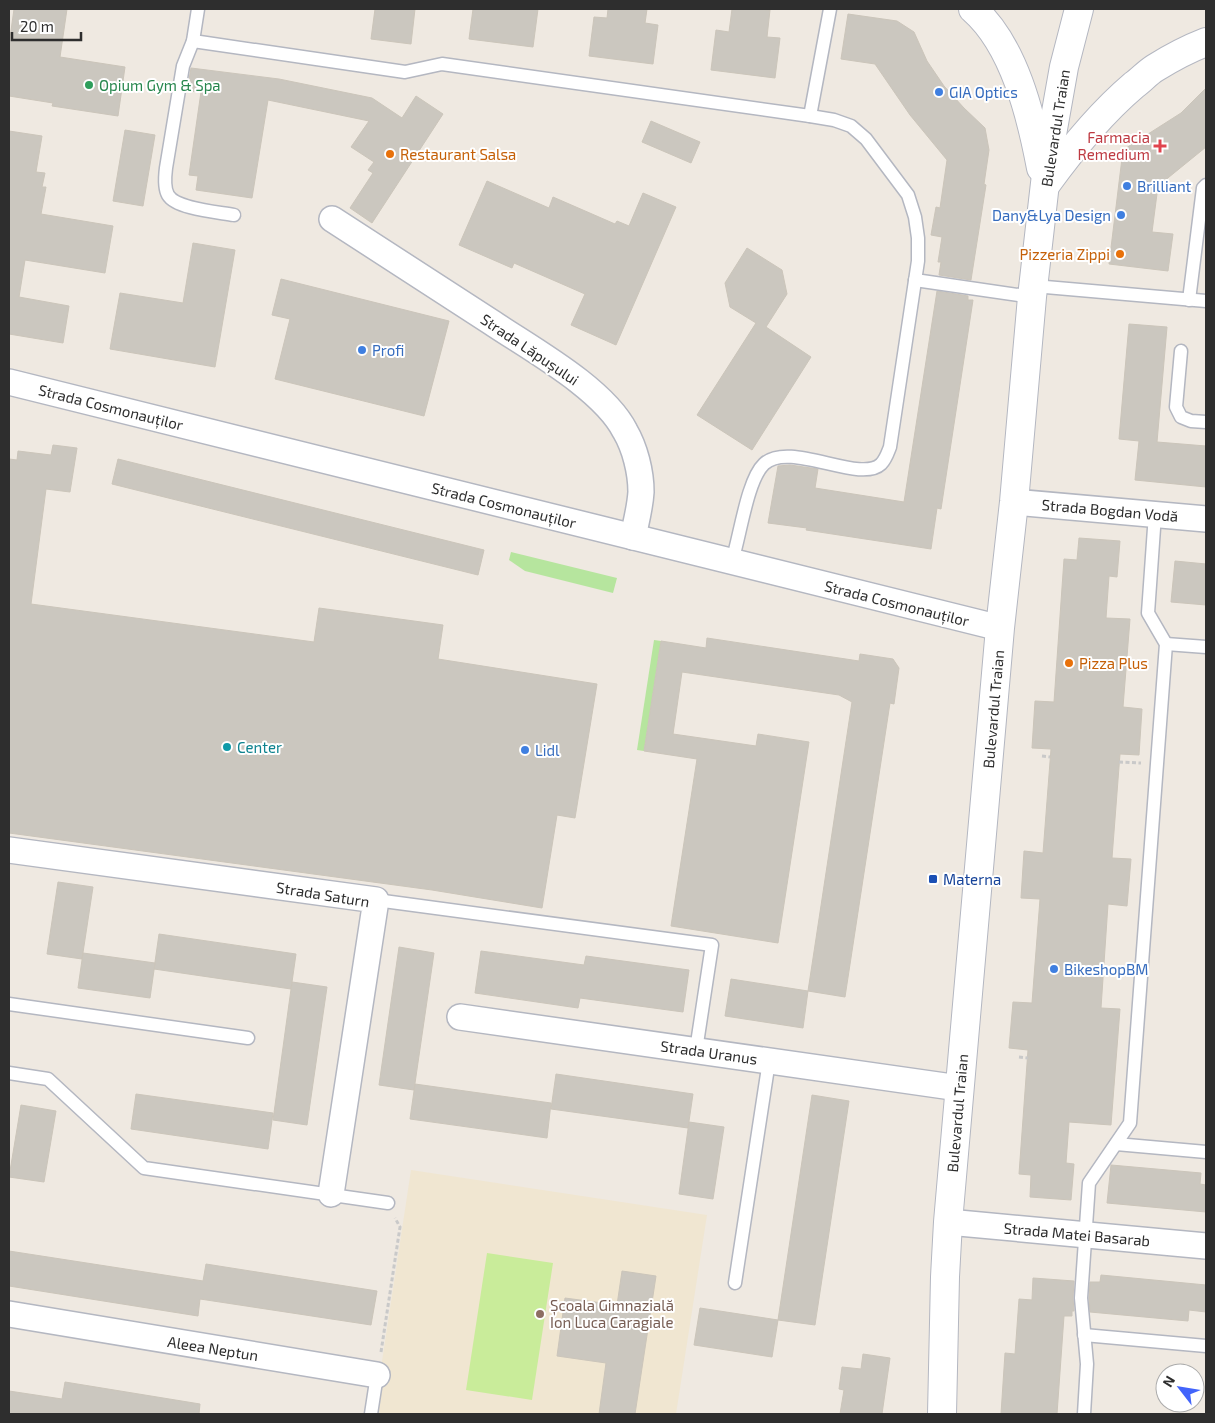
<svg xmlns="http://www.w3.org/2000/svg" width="1215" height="1423" font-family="'Exo 2',sans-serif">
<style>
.education{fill:#f0e6d1}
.grass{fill:#b6e59e}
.pitch{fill:#c9ec9a}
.building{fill:#cbc7bf;stroke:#cbc5ba}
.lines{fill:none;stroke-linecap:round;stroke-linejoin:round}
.service-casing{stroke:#b4b7c1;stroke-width:15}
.minor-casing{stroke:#b4b7c1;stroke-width:28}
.tertiary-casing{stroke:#b4b7c1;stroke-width:30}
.path{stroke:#c9c9c9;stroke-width:3;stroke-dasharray:4 2.5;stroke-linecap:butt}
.service{stroke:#fff;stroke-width:12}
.minor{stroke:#fff;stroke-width:25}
.tertiary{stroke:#fff;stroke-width:28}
.leisure-dot{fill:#2e9e5b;stroke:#fff;stroke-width:2}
.shop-dot{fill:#3f7fe0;stroke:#fff;stroke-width:2}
.health-dot{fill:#e0444e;stroke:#fff;stroke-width:2}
.food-dot{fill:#e8710a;stroke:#fff;stroke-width:2}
.culture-dot{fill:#0f9aa8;stroke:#fff;stroke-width:2}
.transit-dot{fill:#1a4fb4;stroke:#fff;stroke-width:2}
.education-dot{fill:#8d6e63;stroke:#fff;stroke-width:2}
.labels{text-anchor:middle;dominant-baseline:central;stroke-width:4;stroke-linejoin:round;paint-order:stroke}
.leisure-label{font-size:15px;fill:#27864d;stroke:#fff;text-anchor:start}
.shop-label{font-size:15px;fill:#366cbe;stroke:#fff;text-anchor:start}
.street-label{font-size:15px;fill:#2e2e2e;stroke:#fff}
.health-label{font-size:15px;fill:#be3a42;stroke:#fff;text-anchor:end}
.food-label{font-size:15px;fill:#c56008;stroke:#fff;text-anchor:start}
.culture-label{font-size:15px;fill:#0d838f;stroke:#fff;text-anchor:start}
.transit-label{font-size:15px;fill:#164399;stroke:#fff;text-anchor:start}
.education-label{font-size:15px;fill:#785e54;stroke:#fff;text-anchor:start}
</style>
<rect width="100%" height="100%" fill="#efe9e1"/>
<polygon class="education" points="411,1170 707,1215 676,1414 374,1414"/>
<g class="grass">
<polygon points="511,552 617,578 613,593 525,571 509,560"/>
<polygon points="654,640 661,641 644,751 637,750"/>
</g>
<polygon class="pitch" points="487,1253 553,1263 532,1400 466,1390"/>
<g class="building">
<polygon points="14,9 67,9 60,57 125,67 118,116 52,106 53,103 9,96 9,45"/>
<polygon points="375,9 415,9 411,44 371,39"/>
<polygon points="473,9 538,9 533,47 469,39"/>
<polygon points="608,9 647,9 645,23 658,25 653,64 589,56 594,17 607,18"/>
<polygon points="732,9 757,9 770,10 767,37 780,38 775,78 711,70 716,30 729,32"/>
<polygon points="848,14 897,21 914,32 927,61 944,86 964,108 985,128 989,150 984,184 986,185 971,280 939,275 941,262 938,262 942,237 931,235 936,207 940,208 947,160 910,115 875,64 841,59"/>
<polygon points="191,68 279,79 372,98 402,118 416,96 443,114 372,223 350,208 373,173 368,170 374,162 351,147 369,121 268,100 252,198 196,190 198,176 189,175 201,92 187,91"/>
<polygon points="1206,88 1206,147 1158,186 1152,232 1173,234 1168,271 1109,264 1123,150 1181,113"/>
<polygon points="651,121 700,142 691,163 642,142"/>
<polygon points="125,130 155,135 143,206 113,201"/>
<polygon points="9,131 42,136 36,172 45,173 42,187 46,187 41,214 113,226 105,273 25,260 19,297 69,306 63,343 9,334"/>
<polygon points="487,181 549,208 553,197 615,224 617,221 629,226 643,193 676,207 616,345 571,325 585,294 514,263 512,268 459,245"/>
<polygon points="193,243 235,250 215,367 110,349 120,293 183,303"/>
<polygon points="747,248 782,270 787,294 766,327 811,357 752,450 697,415 756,323 730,307 725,283"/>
<polygon points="281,279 449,321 424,416 275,379 290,319 272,315"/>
<polygon points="937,291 968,296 968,300 973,300 941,509 937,508 931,549 806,530 807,528 768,523 778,466 790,465 818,469 815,488 904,502"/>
<polygon points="1129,324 1167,327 1157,442 1206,446 1206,487 1135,480 1139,441 1119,439"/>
<polygon points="53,445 77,448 70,492 46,489 31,604 314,642 319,608 443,625 438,659 597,684 575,818 557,815 542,908 432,890 9,833 9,459 17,460 18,451 51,455"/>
<polygon points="118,459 484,550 478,575 112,484"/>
<polygon points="1079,538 1120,541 1117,577 1109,576 1106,618 1130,619 1123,707 1142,709 1139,755 1120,754 1112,858 1131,859 1127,906 1108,904 1101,1008 1120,1009 1111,1125 1069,1122 1066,1163 1074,1164 1071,1200 1030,1197 1031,1175 1019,1174 1028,1050 1009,1048 1013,1002 1032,1003 1040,899 1021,898 1024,851 1043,853 1051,749 1032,748 1035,701 1054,702 1064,559 1077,560"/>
<polygon points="1175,561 1206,564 1206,605 1171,602"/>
<polygon points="707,638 859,661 860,654 893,659 899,668 894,704 890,703 845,997 808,991 852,702 839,695 682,672 673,734 756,746 758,734 809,742 778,943 671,926 697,759 644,751 661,641 706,648"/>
<polygon points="58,882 93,887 82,959 47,954"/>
<polygon points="159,934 296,954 291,989 154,969"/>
<polygon points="399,947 434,953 414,1090 379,1085"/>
<polygon points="481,951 584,965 586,956 689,970 683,1012 580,998 578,1008 475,993"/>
<polygon points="83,953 155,963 150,998 78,988"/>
<polygon points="731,979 808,991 803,1028 725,1016"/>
<polygon points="292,982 327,987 307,1125 273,1120"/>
<polygon points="556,1074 693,1094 688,1128 551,1109"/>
<polygon points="415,1084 551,1103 547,1138 410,1119"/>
<polygon points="136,1094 273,1113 268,1149 131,1129"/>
<polygon points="812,1095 849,1101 815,1325 778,1320"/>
<polygon points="21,1105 56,1111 44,1182 9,1177"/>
<polygon points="689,1122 724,1127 713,1199 679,1194"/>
<polygon points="1111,1165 1201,1173 1200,1184 1206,1185 1206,1212 1107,1203"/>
<polygon points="9,1251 203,1281 206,1264 377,1291 371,1325 200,1299 198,1316 9,1286"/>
<polygon points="622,1271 656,1276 635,1414 599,1414 606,1363 557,1356 565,1298 617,1305"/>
<polygon points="1101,1275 1206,1285 1206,1312 1189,1310 1188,1321 1090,1312 1089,1298 1090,1282 1100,1282"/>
<polygon points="1033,1278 1074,1281 1073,1298 1074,1311 1072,1311 1072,1316 1064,1316 1057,1414 1001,1414 1005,1353 1015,1354 1019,1299 1032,1300"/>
<polygon points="700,1308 778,1320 772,1357 694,1345"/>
<polygon points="863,1354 890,1358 882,1414 840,1414 844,1390 839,1389 842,1367 861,1369"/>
<polygon points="65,1382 200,1404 199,1414 9,1414 9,1391 62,1399"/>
</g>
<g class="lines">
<g class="service-casing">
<g id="service">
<path d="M198,9L193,41L183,66L166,168C165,176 164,188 168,195C176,209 218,212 234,215"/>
<path d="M193,41L405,72L442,64L810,116L834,120L851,126L866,139L908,195L915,217L918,238V261L890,447C888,452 886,459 881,464C860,484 789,440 764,464C747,480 740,537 732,561"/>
<polyline points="810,116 830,9"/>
<polyline points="915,280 1032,297"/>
<polyline points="1034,286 1206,301"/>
<polyline points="1189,300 1203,188 1206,185"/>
<polyline points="1181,351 1176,407 1181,417 1191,421 1206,422"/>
<polyline points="1166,644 1206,647"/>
<polyline points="376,900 712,945 696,1050"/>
<polyline points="9,1004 248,1038"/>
<polyline points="9,1073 48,1079 144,1168 388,1203"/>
<polyline points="1116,1144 1206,1152"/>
<polyline points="735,1283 769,1061"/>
<polyline points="1084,1335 1206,1346"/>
<polyline points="371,1414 377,1375"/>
<polyline points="1084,1414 1087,1364 1081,1298 1089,1183 1130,1123 1166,644 1148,613 1155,514"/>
</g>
</g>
<g class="minor-casing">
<g id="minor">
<path d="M332,219C385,253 438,288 491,322C531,349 603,388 625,431C635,448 641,472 641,492C640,508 636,522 633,537"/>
<polyline points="9,382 1000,628"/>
<polyline points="1014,502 1206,519"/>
<polyline points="9,850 376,900 331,1194"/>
<polyline points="460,1017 959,1088"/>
<polyline points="948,1222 1206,1246"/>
<polyline points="9,1314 377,1375"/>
</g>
</g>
<g class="tertiary-casing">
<g id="tertiary">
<path d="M973,9C1014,45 1031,115 1041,168"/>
<path d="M1047,183C1073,147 1100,114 1134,85C1141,80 1147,73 1155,68C1171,58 1188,49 1206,42"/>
<polyline points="942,1414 945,1277 948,1222 1000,628 1014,502 1032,297 1048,157 1064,67 1079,9"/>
</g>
</g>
<g class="path">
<polyline points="1042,756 1050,757"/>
<polyline points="1119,762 1141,763"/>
<polyline points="1019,1057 1028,1058"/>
<polyline points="381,1352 400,1227 395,1218"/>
</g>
<use href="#service" class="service"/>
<use href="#minor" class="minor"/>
<use href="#tertiary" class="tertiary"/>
</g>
<circle class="leisure-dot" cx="89" cy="85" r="5"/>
<g class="shop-dot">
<circle cx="939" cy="92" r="5"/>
<circle cx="1127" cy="186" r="5"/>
<circle cx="1121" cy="215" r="5"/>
<circle cx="362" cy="350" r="5"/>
<circle cx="525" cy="750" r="5"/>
<circle cx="1054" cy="969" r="5"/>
</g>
<path class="health-dot" d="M1157.5 138.5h5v5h5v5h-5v5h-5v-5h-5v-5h5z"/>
<g class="food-dot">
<circle cx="390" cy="154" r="5"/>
<circle cx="1120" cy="254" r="5"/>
<circle cx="1069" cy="663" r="5"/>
</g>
<circle class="culture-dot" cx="227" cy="747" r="5"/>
<rect class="transit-dot" x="928" y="874" width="10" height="10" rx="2.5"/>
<circle class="education-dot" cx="540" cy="1314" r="5"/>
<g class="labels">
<g class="leisure-label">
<text x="99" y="85">Opium Gym &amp; Spa</text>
</g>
<g class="shop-label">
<text x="949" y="92">GIA Optics</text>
<text x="1137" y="186">Brilliant</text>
<text x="1111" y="215" text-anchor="end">Dany&amp;Lya Design</text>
<text x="372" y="350">Profi</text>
<text x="535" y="750">Lidl</text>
<text x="1064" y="969">BikeshopBM</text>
</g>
<g class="street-label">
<text transform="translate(1055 128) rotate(-81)">Bulevardul Traian</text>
<text transform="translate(530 349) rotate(34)">Strada Lăpușului</text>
<text transform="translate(111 407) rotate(14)">Strada Cosmonauților</text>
<text transform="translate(504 505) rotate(14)">Strada Cosmonauților</text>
<text transform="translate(1110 510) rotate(5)">Strada Bogdan Vodă</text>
<text transform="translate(897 603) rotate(14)">Strada Cosmonauților</text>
<text transform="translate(993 709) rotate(-85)">Bulevardul Traian</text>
<text transform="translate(323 894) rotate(9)">Strada Saturn</text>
<text transform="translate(709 1052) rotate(8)">Strada Uranus</text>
<text transform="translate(957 1113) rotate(-85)">Bulevardul Traian</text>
<text transform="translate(1077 1234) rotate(5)">Strada Matei Basarab</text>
<text transform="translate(213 1348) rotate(9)">Aleea Neptun</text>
</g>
<g class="health-label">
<text x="1150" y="137">Farmacia<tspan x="1150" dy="17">Remedium</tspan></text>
</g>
<g class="food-label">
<text x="400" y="154">Restaurant Salsa</text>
<text x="1110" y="254" text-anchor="end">Pizzeria Zippi</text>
<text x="1079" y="663">Pizza Plus</text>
</g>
<g class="culture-label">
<text x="237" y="747">Center</text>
</g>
<g class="transit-label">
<text x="943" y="879">Materna</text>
</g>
<g class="education-label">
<text x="550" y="1305">Școala Gimnazială<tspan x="550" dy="17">Ion Luca Caragiale</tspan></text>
</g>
</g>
<rect width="1215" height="1423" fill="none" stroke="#2e2e2e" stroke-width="20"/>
<g transform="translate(1180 1388) rotate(301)"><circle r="24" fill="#ffffff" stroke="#ababab"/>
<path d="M0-4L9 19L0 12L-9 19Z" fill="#4264fb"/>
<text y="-8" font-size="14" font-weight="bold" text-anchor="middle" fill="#2e2e2e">N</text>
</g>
<path d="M12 32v8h69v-8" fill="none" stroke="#2e2e2e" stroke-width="2.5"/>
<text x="20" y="32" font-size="15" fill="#2e2e2e" stroke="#ffffff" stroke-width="4" paint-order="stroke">20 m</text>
</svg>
